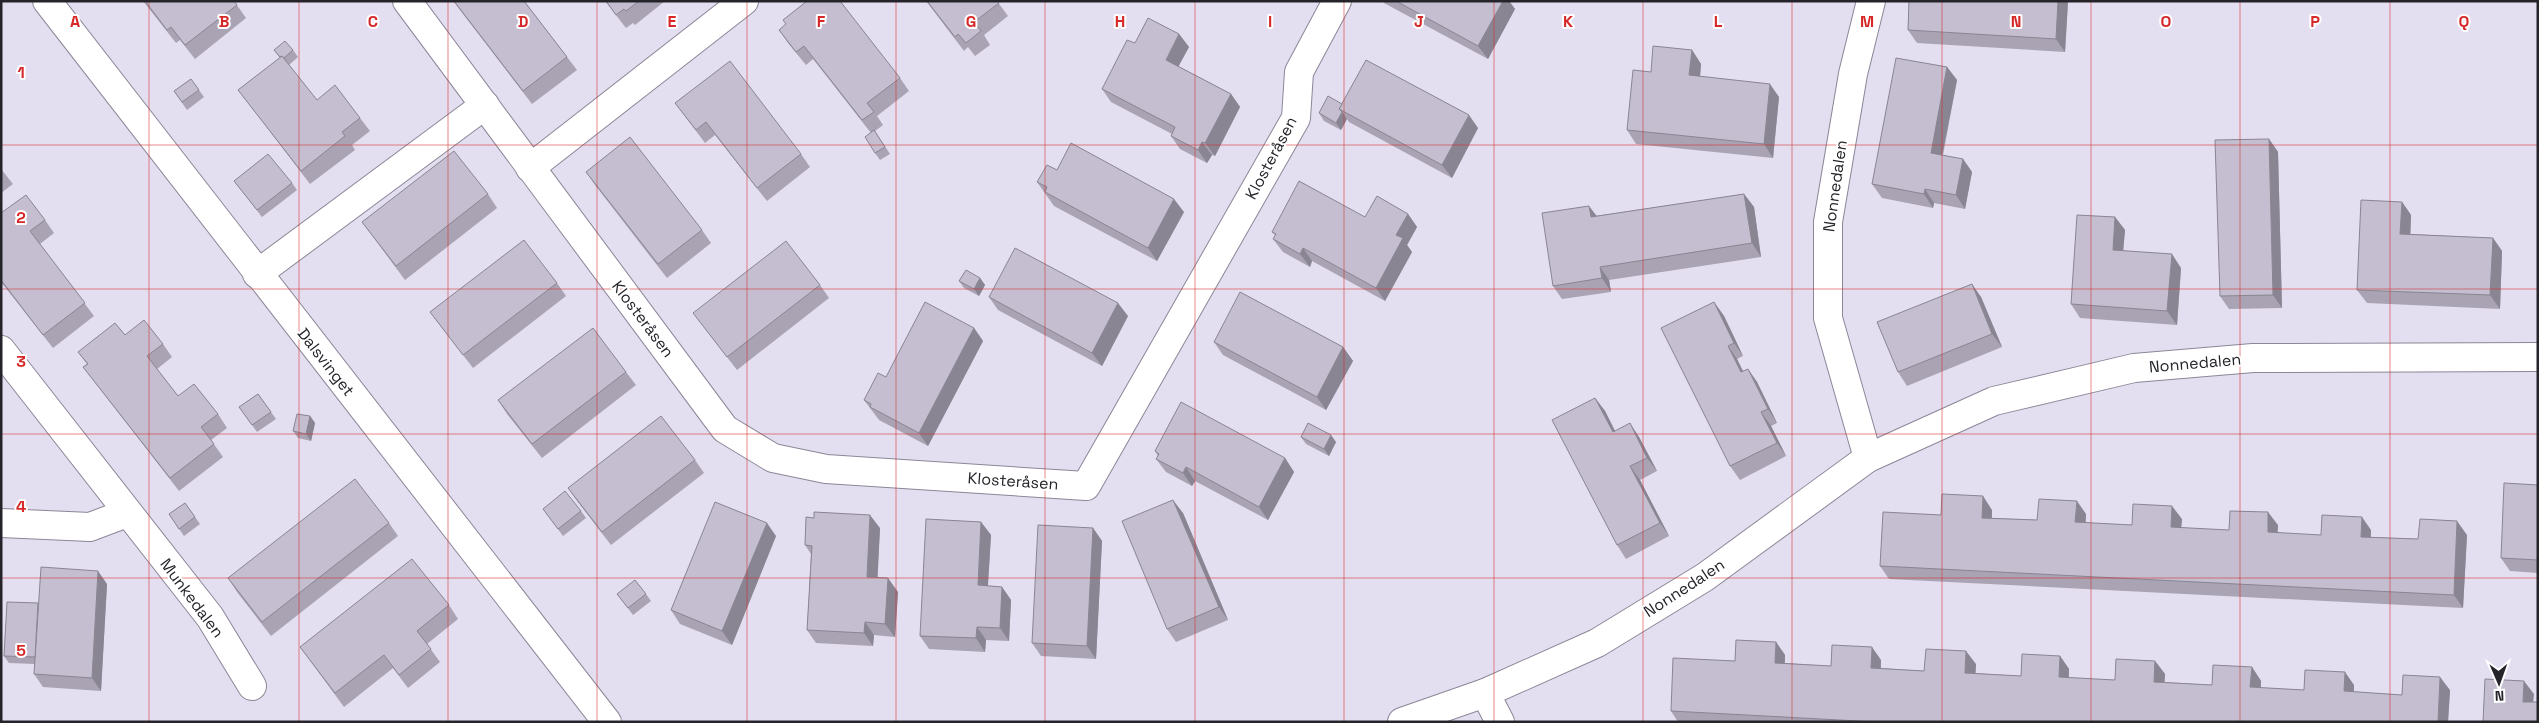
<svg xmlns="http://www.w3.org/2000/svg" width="2539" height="723" font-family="'Space Grotesk',sans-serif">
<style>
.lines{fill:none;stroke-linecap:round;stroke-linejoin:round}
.minor-casing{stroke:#8c8697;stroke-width:30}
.minor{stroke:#fff;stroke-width:28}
.wall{fill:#a9a3b3}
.shaded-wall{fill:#898592}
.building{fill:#c4bed0;stroke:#898592}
.grid{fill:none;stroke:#d62828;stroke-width:1;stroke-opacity:0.55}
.labels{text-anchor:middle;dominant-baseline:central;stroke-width:4;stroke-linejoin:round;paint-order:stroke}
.street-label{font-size:16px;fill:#26242b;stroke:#fff}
.grid-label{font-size:16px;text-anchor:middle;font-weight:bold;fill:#d62828;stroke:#fff;stroke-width:4;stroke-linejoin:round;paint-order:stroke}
</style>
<rect width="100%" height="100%" fill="#e4def1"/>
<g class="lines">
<g class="minor-casing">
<g id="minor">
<polyline points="47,1 607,722"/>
<polyline points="407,1 725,429 773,458 826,469 1086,486 1296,118 1299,72 1337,1"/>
<polyline points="530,168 744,1"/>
<polyline points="257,274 485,105"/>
<polyline points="1,350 210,617 252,686"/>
<polyline points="1868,458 1828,318 1828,222 1853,74 1871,1"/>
<polyline points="1,523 90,527 127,513"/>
<polyline points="1485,693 1500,722"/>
<polyline points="1402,722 1485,693 1597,643 1705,577 1868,458 1994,401 2134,368 2253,358 2538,357"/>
</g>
</g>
<use href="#minor" class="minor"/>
</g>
<g class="wall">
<polygon points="143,1 234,1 246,18 195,59 180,40 176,43"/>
<polygon points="453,1 524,1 577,70 532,104"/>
<polygon points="605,1 665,1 635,25 633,23 626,28"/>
<polygon points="926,1 997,1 1008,16 984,35 990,45 975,56 968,47 964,51"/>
<polygon points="1383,1 1509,1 1515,9 1488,59 1384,3"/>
<polygon points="1909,1 2068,1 2065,52 1917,43 1908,30"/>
<polygon points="779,30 900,78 909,91 877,116 883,125 875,131 890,154 880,160 875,153 871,133 813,59 806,65 788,43"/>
<polygon points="1179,34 1189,47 1178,66 1231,94 1240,107 1215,156 1212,155 1207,163 1180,149 1171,136 1172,134 1111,102 1102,89 1135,43"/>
<polygon points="274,50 293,50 298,57 289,65 317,100 360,118 370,131 352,145 355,150 310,184 248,103 238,90 280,58"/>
<polygon points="1692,50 1701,64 1700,77 1779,97 1773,158 1636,144 1627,130 1651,72"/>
<polygon points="1947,67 1957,80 1943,155 1963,159 1972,172 1965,209 1934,203 1933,208 1882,198 1872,184"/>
<polygon points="191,79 204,97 187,110 174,91"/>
<polygon points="675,103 801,154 810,167 767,201 715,135 705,143"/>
<polygon points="1342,104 1478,128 1452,178 1349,122 1347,119 1341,130 1324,121 1319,113"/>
<polygon points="2269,139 2278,152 2282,308 2229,309 2220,296"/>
<polygon points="1,169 13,184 1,193"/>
<polygon points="1057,170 1184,212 1157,261 1054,206 1037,182"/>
<polygon points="586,172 702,230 711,243 667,278 595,185"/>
<polygon points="234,181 292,183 297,190 262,217"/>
<polygon points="488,194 497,208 405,280 362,222"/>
<polygon points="1744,194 1754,207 1761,257 1609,280 1611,292 1562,299 1553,286 1596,216"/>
<polygon points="2402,202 2411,215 2410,234 2493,238 2502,251 2500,309 2367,303 2357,290"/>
<polygon points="1,213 45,220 54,233 40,244 94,316 53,348 1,282"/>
<polygon points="1408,214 1417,227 1407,245 1412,252 1385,301 1312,261 1310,267 1283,252 1273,239 1275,235 1272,232 1365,217"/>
<polygon points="2115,217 2125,230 2123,251 2181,268 2177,325 2080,318 2071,304"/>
<polygon points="980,278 985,285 979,296 964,288 959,281"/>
<polygon points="557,283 566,296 473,368 430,312"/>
<polygon points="820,285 829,298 737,370 693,313"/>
<polygon points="989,297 1128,316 1102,366 998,310"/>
<polygon points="1981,297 2002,347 1907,386 1898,372"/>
<polygon points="1714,302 1724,316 1743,356 1737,359 1743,371 1748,369 1757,382 1777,423 1771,426 1786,456 1740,480 1730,466"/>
<polygon points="974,328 983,341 928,446 879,420 864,400 886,377"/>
<polygon points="125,335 163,344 172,357 157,369 178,396 218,414 227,428 211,440 223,457 179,491 93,380 83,367 87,364 78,352"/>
<polygon points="1214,342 1343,347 1353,361 1326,410 1223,355"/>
<polygon points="626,372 636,385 542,458 507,414 498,400"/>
<polygon points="258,394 276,419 257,432 239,407"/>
<polygon points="1595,398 1605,411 1615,431 1639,437 1657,471 1640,480 1669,536 1626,559 1617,545"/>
<polygon points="310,416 315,423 311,441 298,438 293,431"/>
<polygon points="1301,437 1336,442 1329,456 1306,444"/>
<polygon points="1155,451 1285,458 1294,472 1268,520 1195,481 1192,486 1166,472 1156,459 1158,456"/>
<polygon points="695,460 704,473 611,545 577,501 568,488"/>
<polygon points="2538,485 2538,573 2510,571 2501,558"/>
<polygon points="185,503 200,524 184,536 169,514"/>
<polygon points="543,509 581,511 586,518 563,536"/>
<polygon points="1992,510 1992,518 2037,520 2086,514 2085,523 2132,525 2182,519 2181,528 2229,530 2278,525 2277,533 2321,535 2371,530 2371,537 2418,539 2467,535 2463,608 1889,579 1880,566 1941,515"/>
<polygon points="1183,513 1228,620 1176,642 1167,629"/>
<polygon points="981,522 991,535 988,586 1002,587 1011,600 1009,641 986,640 985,652 929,649 920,636"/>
<polygon points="389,523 398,536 271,636 237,592 228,578"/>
<polygon points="880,528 877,578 898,592 895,637 874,635 873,646 816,643 807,630 811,554 805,545"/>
<polygon points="1093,528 1102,541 1096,659 1041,656 1032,643"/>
<polygon points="776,536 732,645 680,624 671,610"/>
<polygon points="107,584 101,691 43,687 34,674 35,664 9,663 4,656 38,603"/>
<polygon points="617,594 646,594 651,601 633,615"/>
<polygon points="449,605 458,619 427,644 440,662 408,688 393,668 344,707 300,647"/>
<polygon points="1776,642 1785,655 1785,663 1831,666 1881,660 1881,668 1924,671 1976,664 1975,673 2021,676 2060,656 2069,669 2069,678 2115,680 2155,661 2165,674 2164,682 2212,685 2252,667 2261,681 2261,688 2304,690 2354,685 2354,692 2402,695 2450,690 2448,722 1678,722 1671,711 1735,661"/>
</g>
<g class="shaded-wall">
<polygon points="1503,1 1509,1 1515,9 1488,59 1478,46"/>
<polygon points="2058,1 2068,1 2065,52 2056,39"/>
<polygon points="1179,34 1189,47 1175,73 1166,60"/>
<polygon points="1692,50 1701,64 1699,89 1689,75"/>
<polygon points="1947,67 1957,80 1940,166 1931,153"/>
<polygon points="1770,84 1779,97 1773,158 1764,144"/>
<polygon points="1231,94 1240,107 1215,156 1205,143"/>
<polygon points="1342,112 1347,119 1341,130 1336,123"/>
<polygon points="1469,115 1478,128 1452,178 1442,165"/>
<polygon points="2269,139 2278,152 2282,308 2273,295"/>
<polygon points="1202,142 1212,155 1207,163 1198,150"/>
<polygon points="1963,159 1972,172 1965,209 1956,195"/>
<polygon points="1925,189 1934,203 1933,208 1924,194"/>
<polygon points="1744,194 1754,207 1761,257 1752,243"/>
<polygon points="1174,199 1184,212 1157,261 1148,248"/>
<polygon points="2402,202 2411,215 2410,247 2400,234"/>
<polygon points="1589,206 1599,219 1591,217"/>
<polygon points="1408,214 1417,227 1407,245 1412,252 1385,301 1376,288 1396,235"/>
<polygon points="2115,217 2125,230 2122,264 2113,250"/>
<polygon points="2493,238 2502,251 2500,309 2490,295"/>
<polygon points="1303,248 1312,261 1310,267 1300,254"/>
<polygon points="2172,254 2181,268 2177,325 2167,311"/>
<polygon points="1600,267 1609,280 1611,292 1602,278"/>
<polygon points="980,278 985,285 979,296 974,289"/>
<polygon points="1972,284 1981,297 2002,347 1992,334"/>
<polygon points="1714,302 1724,316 1743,356 1734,343"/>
<polygon points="1118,303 1128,316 1102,366 1092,353"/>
<polygon points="974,328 983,341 928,446 919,433"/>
<polygon points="1728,346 1737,359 1750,386 1741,372"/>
<polygon points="1343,347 1353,361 1326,410 1317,397"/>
<polygon points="1748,369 1757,382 1777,423 1768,409"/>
<polygon points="1595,398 1605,411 1622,445 1613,432"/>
<polygon points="1761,412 1771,426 1786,456 1777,443"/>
<polygon points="310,416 315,423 311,441 306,434"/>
<polygon points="1630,423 1639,437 1657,471 1647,458"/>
<polygon points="1331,435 1336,442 1329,456 1324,449"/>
<polygon points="1285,458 1294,472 1268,520 1259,507"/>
<polygon points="1630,466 1640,480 1669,536 1660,523"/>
<polygon points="1186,467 1195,481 1192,486 1183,473"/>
<polygon points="1983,496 1992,510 1991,531 1982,518"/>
<polygon points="1173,500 1183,513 1228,620 1219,607"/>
<polygon points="2077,501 2086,514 2085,536 2075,522"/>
<polygon points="2172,506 2182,519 2180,541 2171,527"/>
<polygon points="2268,512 2278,525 2277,546 2268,532"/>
<polygon points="870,515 880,528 877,590 867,577"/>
<polygon points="2362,517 2371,530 2370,550 2361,537"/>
<polygon points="2457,521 2467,535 2463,608 2454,595"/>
<polygon points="981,522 991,535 987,598 978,585"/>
<polygon points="767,523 776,536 732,645 722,631"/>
<polygon points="1093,528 1102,541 1096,659 1087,646"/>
<polygon points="98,571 107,584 101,691 92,678"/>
<polygon points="888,578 898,592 895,637 885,624"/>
<polygon points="1002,587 1011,600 1009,641 1000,628"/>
<polygon points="865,622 874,635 873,646 864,633"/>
<polygon points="977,627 986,640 985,652 976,638"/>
<polygon points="1776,642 1785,655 1784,676 1775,663"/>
<polygon points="1872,647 1881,660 1880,681 1871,668"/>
<polygon points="1966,651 1976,664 1975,686 1965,673"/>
<polygon points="2060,656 2069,669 2068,690 2059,677"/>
<polygon points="2155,661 2165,674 2164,695 2154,682"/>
<polygon points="2252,667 2261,681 2260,700 2250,687"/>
<polygon points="2345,672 2354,685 2353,705 2344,691"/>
<polygon points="2440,677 2450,690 2448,722 2438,722"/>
<polygon points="2524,681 2534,694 2532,715 2523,702"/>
</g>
<g class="building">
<polygon points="145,1 234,1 237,5 185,45 171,27 167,30"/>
<polygon points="454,1 524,1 567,57 523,91"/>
<polygon points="606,1 639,1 626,11 624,9 616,15"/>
<polygon points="807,1 840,1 900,78 867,103 874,112 862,120 804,46 796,52 779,30 786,24 783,20"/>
<polygon points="927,1 997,1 999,3 974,22 981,31 966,43 958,34 955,37"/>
<polygon points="1396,1 1503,1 1478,46"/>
<polygon points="1909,1 2058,1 2056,39 1908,30"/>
<polygon points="1148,18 1179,34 1166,60 1231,94 1205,143 1202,142 1198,150 1171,136 1175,127 1102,89 1127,40 1135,43"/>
<polygon points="285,41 293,50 284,58 282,56 280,57 274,50"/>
<polygon points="1653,46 1692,50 1689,75 1770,84 1764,144 1627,130 1633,70 1651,72"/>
<polygon points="282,56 317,100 335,85 360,118 342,132 345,136 301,171 238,90"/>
<polygon points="1896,58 1947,67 1931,153 1963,159 1956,195 1925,189 1924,194 1872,184"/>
<polygon points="1366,60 1469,115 1442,165 1339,109"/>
<polygon points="730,61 801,154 757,188 706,122 696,130 675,103"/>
<polygon points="191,79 199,90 182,102 174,91"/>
<polygon points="1328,96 1342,104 1339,109 1342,112 1336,123 1319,113"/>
<polygon points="874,130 885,147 875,153 865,137"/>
<polygon points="630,137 702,230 658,264 586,172"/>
<polygon points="2269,139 2273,295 2220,296 2215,140"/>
<polygon points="1071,143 1174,199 1148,248 1045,192 1047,187 1037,182 1047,165 1057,170"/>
<polygon points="454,151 488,194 396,266 362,222"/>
<polygon points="268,154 292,183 257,210 234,181"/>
<polygon points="1299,181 1365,217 1377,196 1408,214 1396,235 1403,238 1376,288 1303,248 1300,254 1273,239 1276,234 1272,232"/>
<polygon points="1744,194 1752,243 1600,267 1602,278 1553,286 1542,213 1589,206 1591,217"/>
<polygon points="26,195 45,220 30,231 85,303 43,335 1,280 1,213"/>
<polygon points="2361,200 2402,202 2400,234 2493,238 2490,295 2357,290"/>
<polygon points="2077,215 2115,217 2113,250 2172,254 2167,311 2071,304"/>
<polygon points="524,240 557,283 463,355 430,312"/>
<polygon points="786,241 820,285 727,357 693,313"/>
<polygon points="1015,248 1118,303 1092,353 989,297"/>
<polygon points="966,270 980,278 974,289 959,281"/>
<polygon points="1972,284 1992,334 1898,372 1877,322"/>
<polygon points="1240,292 1343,347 1317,397 1214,342"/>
<polygon points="925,302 974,328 919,433 870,407 871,404 864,400 878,373 886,377"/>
<polygon points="1714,302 1734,343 1728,346 1741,372 1748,369 1768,409 1761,412 1777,443 1730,466 1661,328"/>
<polygon points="144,320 163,344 147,356 178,396 194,384 218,414 201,427 214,444 170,478 83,367 88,364 78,352 115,323 125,335"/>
<polygon points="593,328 626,372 532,444 498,400"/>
<polygon points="258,394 271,412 252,425 239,407"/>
<polygon points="1595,398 1613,432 1630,423 1647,458 1630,466 1660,523 1617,545 1552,420"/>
<polygon points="1181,402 1285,458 1259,507 1186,467 1183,473 1156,459 1159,454 1155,451"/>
<polygon points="297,414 310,416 306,434 293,431"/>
<polygon points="661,416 695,460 602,532 568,488"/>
<polygon points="1308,423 1331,435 1324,449 1301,437"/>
<polygon points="355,479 389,523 262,622 228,578"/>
<polygon points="2504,483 2538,485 2538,560 2501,558"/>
<polygon points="565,491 581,511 558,529 543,509"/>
<polygon points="1942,494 1983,496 1982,518 2037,520 2039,499 2077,501 2075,522 2132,525 2133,504 2172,506 2171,527 2229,530 2230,511 2268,512 2268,532 2321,535 2322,515 2362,517 2361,537 2418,539 2420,519 2457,521 2454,595 1880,566 1883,512 1941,515"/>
<polygon points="1173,500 1219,607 1167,629 1122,521"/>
<polygon points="715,502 767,523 722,631 671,610"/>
<polygon points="185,503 195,517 179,529 169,514"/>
<polygon points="814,512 870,515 867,577 888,578 885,624 865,622 864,633 807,630 812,546 805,545 806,517 814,518"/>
<polygon points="926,519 981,522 978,585 1002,587 1000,628 977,627 976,638 920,636"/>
<polygon points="1038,525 1093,528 1087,646 1032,643"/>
<polygon points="412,559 449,605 417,631 431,649 399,675 384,655 335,693 300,647"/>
<polygon points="41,567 98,571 92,678 34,674"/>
<polygon points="635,580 646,594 628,608 617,594"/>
<polygon points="7,602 38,603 35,657 4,656"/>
<polygon points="1736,640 1776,642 1775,663 1831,666 1832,645 1872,647 1871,668 1924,671 1926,649 1966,651 1965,673 2021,676 2022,654 2060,656 2059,677 2115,680 2116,659 2155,661 2154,682 2212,685 2213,665 2252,667 2250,687 2304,690 2305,670 2345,672 2344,691 2402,695 2403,675 2440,677 2438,722 1877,722 1671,711 1673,658 1735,661"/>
<polygon points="2485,679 2524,681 2523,702 2538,702 2538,722 2483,722"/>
</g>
<path class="grid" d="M149,1V722M299,1V722M448,1V722M597,1V722M747,1V722M896,1V722M1045,1V722M1195,1V722M1344,1V722M1494,1V722M1643,1V722M1792,1V722M1942,1V722M2091,1V722M2240,1V722M2390,1V722M1,145H2538M1,289H2538M1,434H2538M1,578H2538"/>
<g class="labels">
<g class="street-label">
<text transform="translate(1271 158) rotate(-62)">Klosteråsen</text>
<text transform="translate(1835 186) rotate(-82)">Nonnedalen</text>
<text transform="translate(643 319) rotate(53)">Klosteråsen</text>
<text transform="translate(326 362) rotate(52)">Dalsvinget</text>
<text transform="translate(2195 363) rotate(-5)">Nonnedalen</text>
<text transform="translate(1013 481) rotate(4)">Klosteråsen</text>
<text transform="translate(1684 588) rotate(-33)">Nonnedalen</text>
<text transform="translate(192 598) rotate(53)">Munkedalen</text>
</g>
</g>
<g class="grid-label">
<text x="75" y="27">A</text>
<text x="224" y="27">B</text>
<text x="373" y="27">C</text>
<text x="523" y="27">D</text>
<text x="672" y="27">E</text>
<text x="821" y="27">F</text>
<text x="971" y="27">G</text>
<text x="1120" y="27">H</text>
<text x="1270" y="27">I</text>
<text x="1419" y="27">J</text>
<text x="1568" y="27">K</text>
<text x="1718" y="27">L</text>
<text x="1867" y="27">M</text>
<text x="2016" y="27">N</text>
<text x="2166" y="27">O</text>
<text x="2315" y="27">P</text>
<text x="2464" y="27">Q</text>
<text x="21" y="78">1</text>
<text x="21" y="223">2</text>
<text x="21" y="367">3</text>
<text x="21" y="512">4</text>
<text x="21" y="656">5</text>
</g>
<rect width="2539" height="723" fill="none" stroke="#26242b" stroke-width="5"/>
<g transform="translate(2499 683) rotate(178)" stroke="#ffffff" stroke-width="4" paint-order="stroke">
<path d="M0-4L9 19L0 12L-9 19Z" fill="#26242b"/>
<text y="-8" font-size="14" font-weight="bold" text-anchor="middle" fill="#26242b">N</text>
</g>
</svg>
